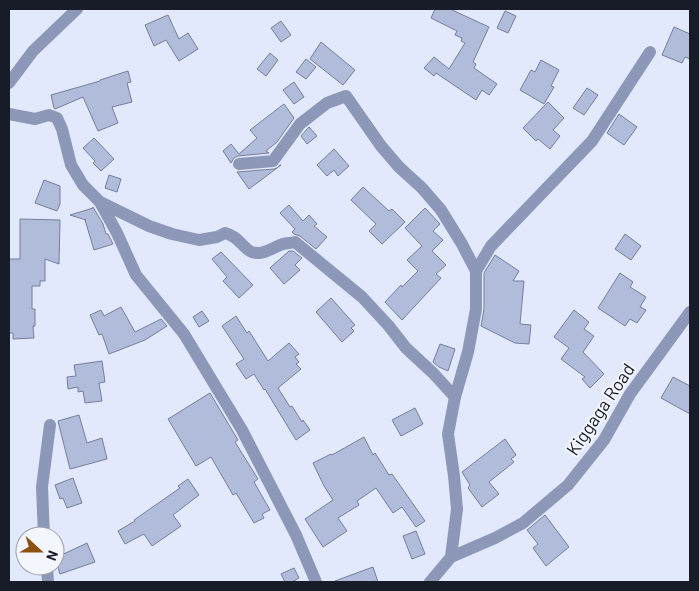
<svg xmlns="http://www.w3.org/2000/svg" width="699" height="591" font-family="Barlow,sans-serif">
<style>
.building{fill:#b1bcdb;stroke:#757e9c}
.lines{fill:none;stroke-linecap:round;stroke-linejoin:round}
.minor{stroke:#8d97b7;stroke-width:12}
.labels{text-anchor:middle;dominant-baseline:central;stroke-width:4;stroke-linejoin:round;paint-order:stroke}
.street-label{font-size:18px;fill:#181c28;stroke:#f4f6fd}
</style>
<rect width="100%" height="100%" fill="#e2e9fd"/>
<g class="building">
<polygon points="435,9 450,9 489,27 473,62 476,64 474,68 497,84 489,95 482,90 476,100 436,73 434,76 424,68 434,57 449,69 465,43 461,41 462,38 455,35 457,31 431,18"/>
<polygon points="505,11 516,16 508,33 497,28"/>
<polygon points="168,15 179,39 188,33 198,49 179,61 166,40 154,46 145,25"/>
<polygon points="281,21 291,35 281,42 271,28"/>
<polygon points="674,27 690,34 690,59 685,57 682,63 662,55"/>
<polygon points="321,42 355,70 343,85 310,59"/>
<polygon points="270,53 278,60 266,76 257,69"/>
<polygon points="306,59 316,67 306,79 296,72"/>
<polygon points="541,60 559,70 551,86 554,87 544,104 520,90 531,70 535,72"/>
<polygon points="128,71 131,82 127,83 132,102 112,107 118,123 98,131 83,97 55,109 54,108 51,95 100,81 100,80"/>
<polygon points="294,82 304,97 294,104 283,90"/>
<polygon points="587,88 598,95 584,115 573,108"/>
<polygon points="548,102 564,118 553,130 560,136 550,149 538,139 536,141 523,128"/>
<polygon points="284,104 294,118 277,142 266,151 269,153 238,156 234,158 231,163 223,151 231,144 239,154 257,138 250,130"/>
<polygon points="619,114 637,127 624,145 607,133"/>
<polygon points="309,127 317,136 307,144 301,136"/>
<polygon points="94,138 114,159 101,171 93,163 95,161 83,148"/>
<polygon points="334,149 349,166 338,176 334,170 327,176 317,165"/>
<polygon points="280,165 281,165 249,189 237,172 274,169 277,168"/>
<polygon points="109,175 121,179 117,192 105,188"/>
<polygon points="44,180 60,186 60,204 57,211 35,203"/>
<polygon points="363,187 389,211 392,209 405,222 382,244 369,231 376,224 351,200"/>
<polygon points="289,205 303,221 309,215 317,224 314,226 327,237 316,249 300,236 294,234 292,232 295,229 280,213"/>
<polygon points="93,207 103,224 106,234 108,234 113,244 94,250 85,220 86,220 70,215 93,208"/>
<polygon points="425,208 440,224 433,231 443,240 432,251 446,265 436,274 441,278 402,320 385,302 401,285 402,287 418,271 407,260 422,246 405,228"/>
<polygon points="20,219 60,220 59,264 45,259 45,281 40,281 40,286 32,286 32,309 35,309 35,326 33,326 34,338 13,339 13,333 9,333 9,259 20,259"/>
<polygon points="625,234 641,246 631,260 615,249"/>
<polygon points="289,251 293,251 302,258 295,265 300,270 284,284 270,268"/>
<polygon points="221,252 253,285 239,298 223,281 227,277 212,259"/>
<polygon points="495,255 519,271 513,281 524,281 520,324 531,325 529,344 515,343 481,326 484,309 484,273"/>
<polygon points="620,273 633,282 630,287 646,297 640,307 646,310 637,323 630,319 625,326 598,308"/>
<polygon points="331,298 355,325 351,328 354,331 342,342 316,312"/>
<polygon points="121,307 135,332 161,319 167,326 145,340 109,354 102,334 99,335 90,315 101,310 104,316"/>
<polygon points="574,310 589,322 584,329 594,336 583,352 604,374 590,388 582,379 585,377 561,359 569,348 554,337"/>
<polygon points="202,311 209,321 199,327 193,317"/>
<polygon points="236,316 247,333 249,331 268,361 289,343 299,354 295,357 299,362 296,364 301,369 278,388 290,407 292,406 302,422 303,420 310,430 296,440 265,389 264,390 254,374 246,379 236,364 244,359 222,326"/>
<polygon points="440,344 455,349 448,371 439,367 433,362"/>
<polygon points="102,361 105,382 99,383 102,401 85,403 83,391 78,392 78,387 68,389 67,377 76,376 74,365"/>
<polygon points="673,377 690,386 690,414 661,398"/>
<polygon points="210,393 238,440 235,442 258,479 254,482 270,510 262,514 264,518 254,523 236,493 233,495 211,457 196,466 168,419"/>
<polygon points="415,408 423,424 401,436 392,420"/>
<polygon points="79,415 87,443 102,438 107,459 70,469 58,421"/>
<polygon points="364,437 373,455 375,453 389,475 392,474 425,521 416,527 402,507 393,513 376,488 357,501 359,505 338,518 347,531 323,547 305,519 333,500 324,486 313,463 331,454 332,455"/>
<polygon points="505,439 516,455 511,459 514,462 489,482 499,494 482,507 468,488 470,485 462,472"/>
<polygon points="73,478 82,503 67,508 63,498 60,499 55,485"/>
<polygon points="188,479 199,495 173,515 181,526 152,546 144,534 125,544 118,531 135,521 134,520 180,488 178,486"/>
<polygon points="545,515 569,547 546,566 533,548 538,544 527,530"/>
<polygon points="416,531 425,554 412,559 403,536"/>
<polygon points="87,543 95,562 60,574 55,558"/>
<polygon points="373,567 378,582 336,582 335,581"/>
<polygon points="294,568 299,578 292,582 285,582 281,574"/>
</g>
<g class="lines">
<g class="minor">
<polyline points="9,83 33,51 77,9"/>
<path d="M9,114L35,119L49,115L57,118L62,129L71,165L83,185L100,202L149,226L172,234L199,240L217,237L225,233C236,236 239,242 247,249C259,259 271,248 283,244C287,243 291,243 295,242L362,297L388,325L406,348L433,373L455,397"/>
<polyline points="239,164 273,161 300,124 327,103 346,96 381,146 399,167 422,188 441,210 462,244 476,271 476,309 468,352 455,397 448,434 454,476 457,509 451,557"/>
<polyline points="100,202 117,233 136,275 184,334 242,430 296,535 316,582"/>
<polyline points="476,271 491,246 592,141 650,52"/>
<polyline points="44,536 42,487 50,425"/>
<polyline points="47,566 48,582"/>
<polyline points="430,582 451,557 495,538 523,523 568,485 604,440 630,394 690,312"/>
</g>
</g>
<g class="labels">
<g class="street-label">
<text transform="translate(600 409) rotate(-56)">Kiggaga Road</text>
</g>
</g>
<rect width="699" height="591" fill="none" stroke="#181c28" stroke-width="20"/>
<g transform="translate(40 551) rotate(111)"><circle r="24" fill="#f4f6fd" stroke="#9c9fa8"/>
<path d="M0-4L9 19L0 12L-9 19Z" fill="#8c500f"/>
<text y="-8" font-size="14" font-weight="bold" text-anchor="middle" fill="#181c28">N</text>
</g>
</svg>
